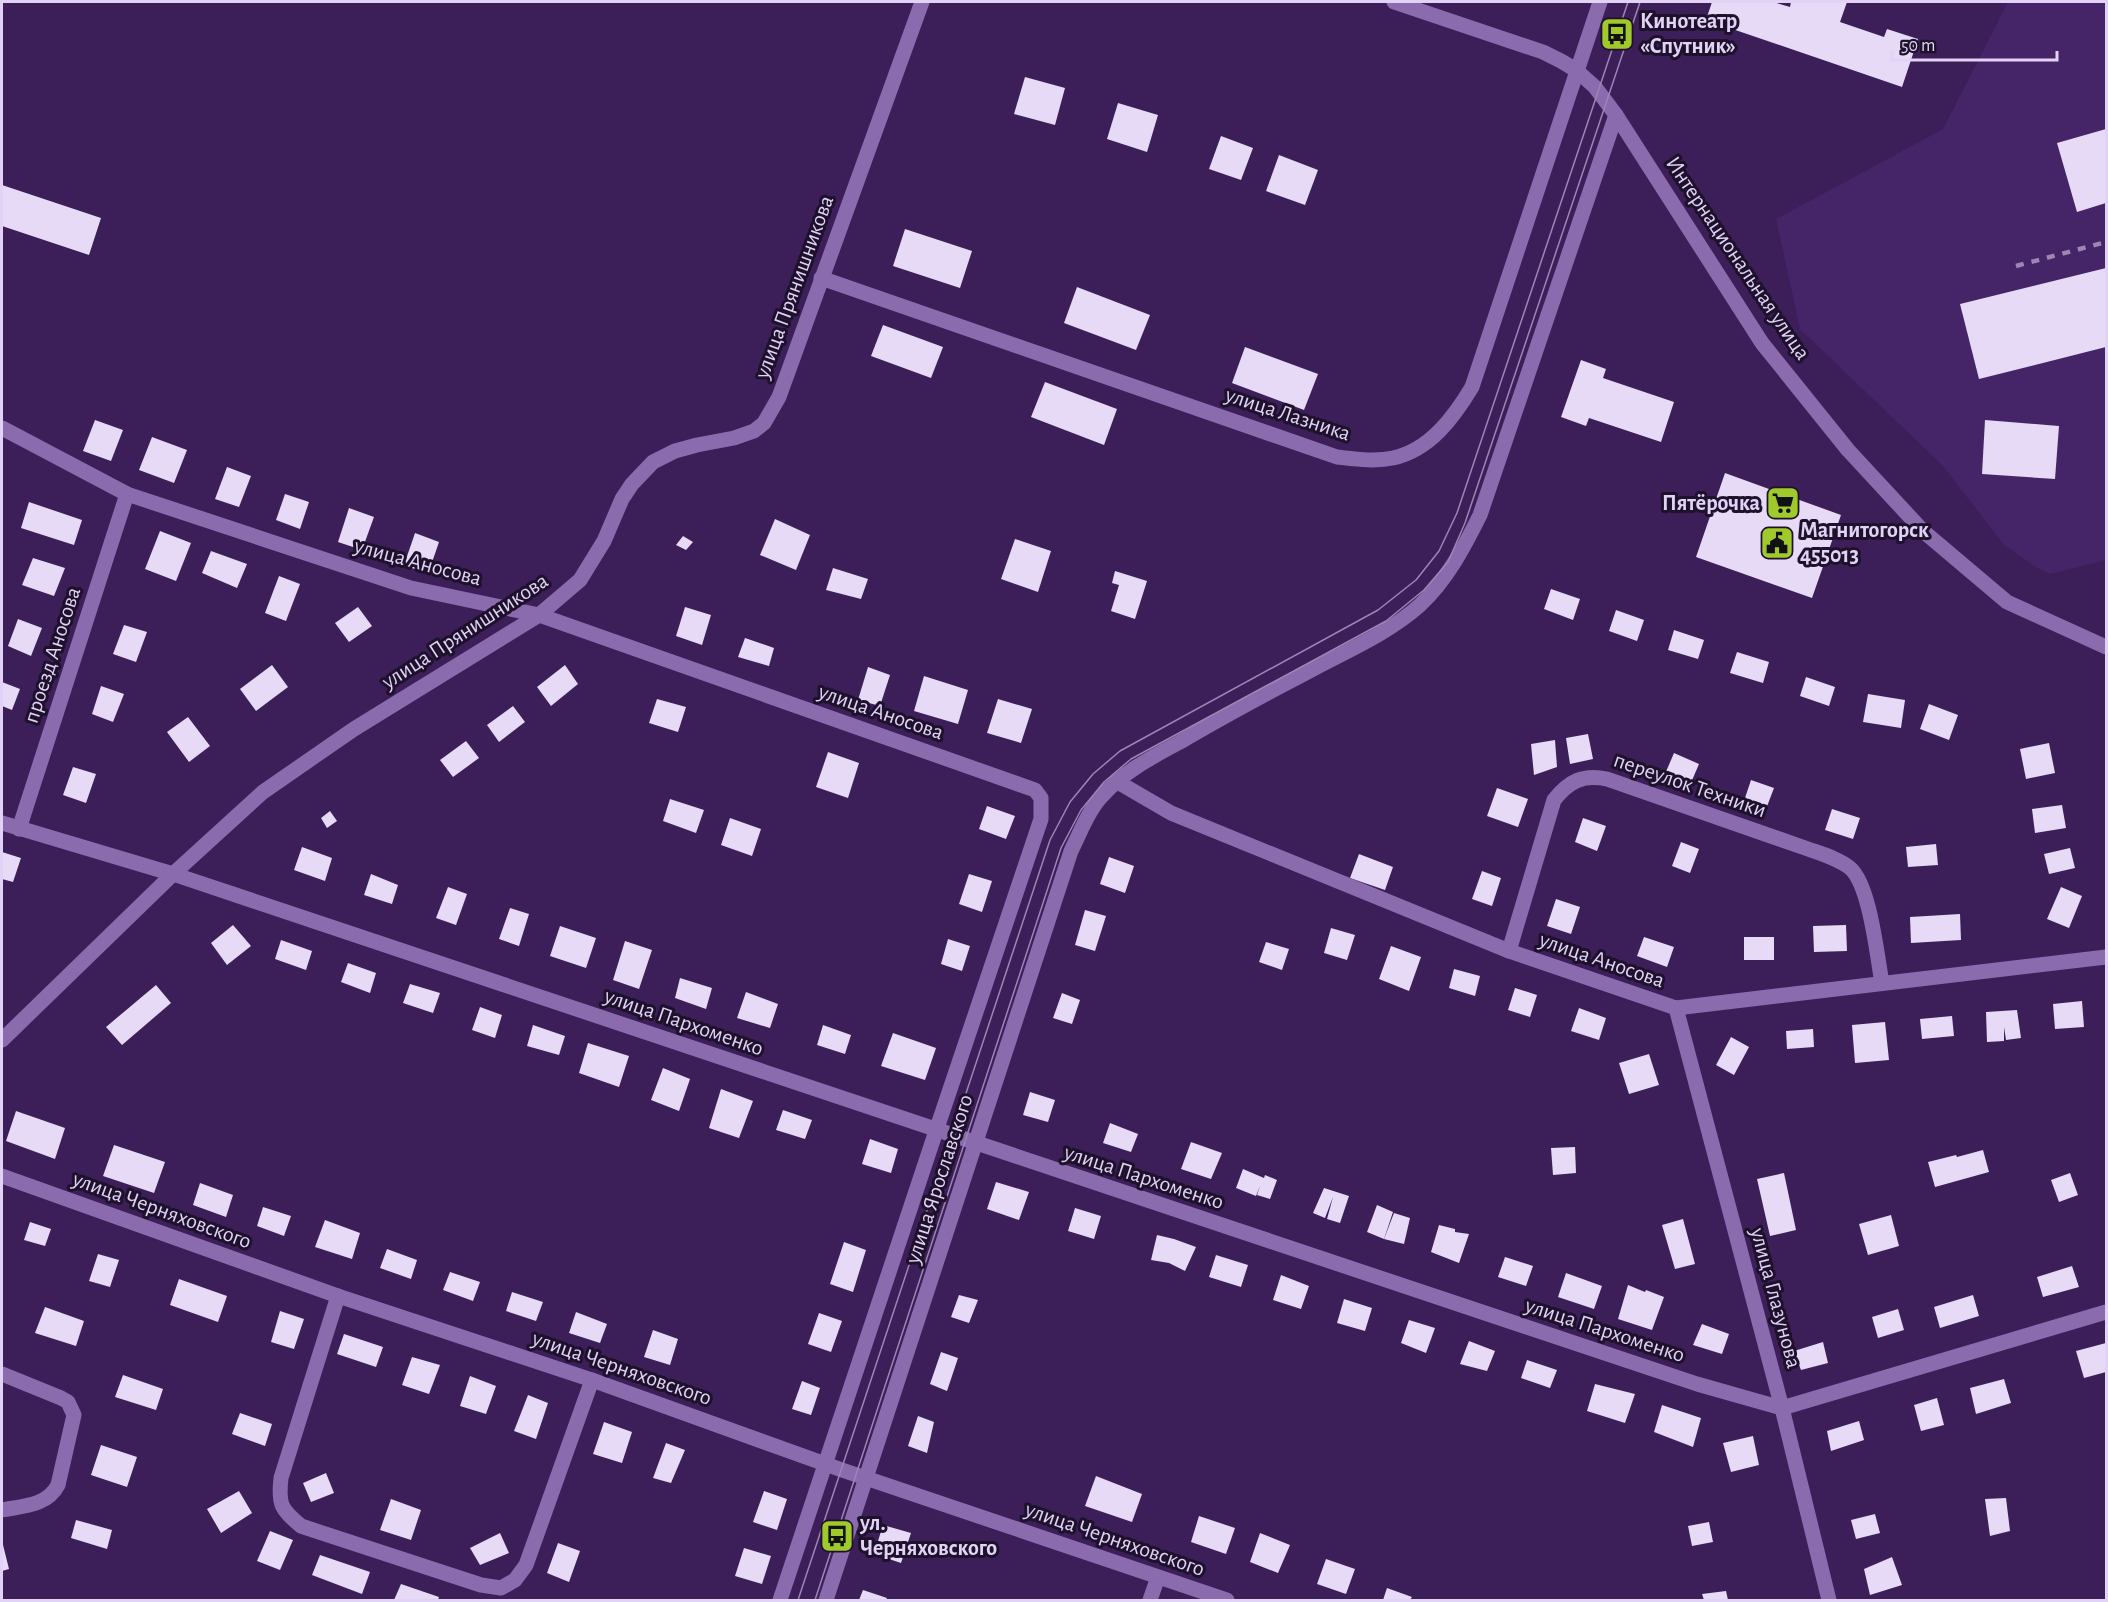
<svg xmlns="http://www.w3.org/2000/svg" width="2108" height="1602" font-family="'Alegreya Sans',sans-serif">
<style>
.built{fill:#452467}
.building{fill:#e6daf7}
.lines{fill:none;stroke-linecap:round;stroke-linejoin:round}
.minor{stroke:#8a6cae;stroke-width:15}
.tram{stroke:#9c86b4;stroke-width:1.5}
.rail{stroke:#9c86b4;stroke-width:4.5;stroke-dasharray:8 8;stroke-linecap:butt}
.labels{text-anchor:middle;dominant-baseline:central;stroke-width:6;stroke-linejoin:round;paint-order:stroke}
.poi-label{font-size:22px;font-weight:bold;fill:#e1d2f6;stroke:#1d112b;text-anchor:start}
.street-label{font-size:22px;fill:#e1d2f6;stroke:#1d112b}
</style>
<rect width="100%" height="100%" fill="#3c1e59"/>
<polygon class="built" points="2008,2 2106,2 2106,560 2050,574 2036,567 2004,545 1943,466 1800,329 1776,219 1943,129"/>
<g class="building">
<polygon points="1712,2 1773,2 1790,7 1791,2 1847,2 1840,22 1884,37 1887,29 1918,39 1902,87 1706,20"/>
<polygon points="1025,77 1065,88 1055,125 1014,114"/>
<polygon points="1118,103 1158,115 1147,152 1107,139"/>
<polygon points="2106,129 2106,203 2077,212 2057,143"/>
<polygon points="1221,136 1253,148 1241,180 1209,169"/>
<polygon points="1279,155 1318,170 1305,205 1266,191"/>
<polygon points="2,185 101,218 89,255 2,226"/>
<polygon points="905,229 972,251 960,288 893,266"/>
<polygon points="2106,268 2106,347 1979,379 1960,304"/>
<polygon points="1077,287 1150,315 1136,350 1064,323"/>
<polygon points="883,325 943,347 931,378 871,356"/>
<polygon points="1245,347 1318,374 1304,410 1232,383"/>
<polygon points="1581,360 1606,369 1603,378 1674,402 1661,442 1589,418 1586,426 1561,417"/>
<polygon points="1045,382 1117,409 1104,445 1031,417"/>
<polygon points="95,420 123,430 111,461 83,451"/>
<polygon points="1985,420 2059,426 2055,479 1982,474"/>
<polygon points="152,437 187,450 174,483 139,470"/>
<polygon points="227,467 251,476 239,507 215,499"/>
<polygon points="1725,473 1841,515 1812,598 1696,557"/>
<polygon points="285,494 309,502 300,529 276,520"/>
<polygon points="29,502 82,520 74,545 21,528"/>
<polygon points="349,508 374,517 362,550 338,542"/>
<polygon points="775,519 810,535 796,570 760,555"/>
<polygon points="160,531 191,543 176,581 145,569"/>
<polygon points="415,533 439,542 428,574 404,565"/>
<polygon points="683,536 693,542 686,550 676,545"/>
<polygon points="1015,539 1051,551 1038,592 1001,579"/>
<polygon points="211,551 247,564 237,588 202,573"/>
<polygon points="33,558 65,568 54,596 22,585"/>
<polygon points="833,568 868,579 861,599 826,590"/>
<polygon points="1115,571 1147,581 1135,619 1111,611 1119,585 1112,583"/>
<polygon points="279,576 300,584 286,621 265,613"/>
<polygon points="1551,589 1580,599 1573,620 1544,609"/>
<polygon points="358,607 372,626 349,642 335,623"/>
<polygon points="685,607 711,615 702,645 676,636"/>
<polygon points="1616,610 1644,620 1637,641 1609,631"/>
<polygon points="18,619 42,628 31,656 8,646"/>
<polygon points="124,625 147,632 136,662 113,654"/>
<polygon points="1674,630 1704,640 1698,659 1668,650"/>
<polygon points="745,638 774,648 769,666 738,657"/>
<polygon points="1737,652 1769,662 1763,683 1730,673"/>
<polygon points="272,665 288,687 256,711 240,689"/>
<polygon points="565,665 578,684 551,706 537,687"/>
<polygon points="868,667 890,675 880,706 858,700"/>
<polygon points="924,676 968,690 958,724 914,711"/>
<polygon points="1806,677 1835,687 1829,706 1800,696"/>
<polygon points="2,682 20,689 12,710 2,706"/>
<polygon points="101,686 124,694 113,722 92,714"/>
<polygon points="1868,694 1905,700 1901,728 1863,722"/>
<polygon points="657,699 686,707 678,732 649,723"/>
<polygon points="998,699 1032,709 1021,743 987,733"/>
<polygon points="1929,704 1958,715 1949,740 1920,729"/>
<polygon points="513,706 525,722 499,742 487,725"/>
<polygon points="188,717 210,746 189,762 167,732"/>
<polygon points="1588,734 1593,759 1570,764 1566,738"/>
<polygon points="1555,740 1557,767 1534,775 1531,744"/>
<polygon points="466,741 479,758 453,777 440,760"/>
<polygon points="2049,743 2055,773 2026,779 2020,749"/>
<polygon points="828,752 859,763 848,798 816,787"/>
<polygon points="1674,753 1699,764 1690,785 1665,774"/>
<polygon points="73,767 96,774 86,803 63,795"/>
<polygon points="1751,780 1774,788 1766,809 1744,801"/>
<polygon points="1497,788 1528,799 1518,827 1487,816"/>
<polygon points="670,799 704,810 696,833 663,821"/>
<polygon points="2062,805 2066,828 2035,833 2032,809"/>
<polygon points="987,806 1015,816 1006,839 979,829"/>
<polygon points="1832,809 1860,818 1853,839 1825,830"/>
<polygon points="330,811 337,821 327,828 321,818"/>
<polygon points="730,818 761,829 752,856 721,845"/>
<polygon points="1583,818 1606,826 1597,851 1575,842"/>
<polygon points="1681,842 1699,849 1690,873 1672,866"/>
<polygon points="1936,844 1938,865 1908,867 1906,847"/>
<polygon points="302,847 332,858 325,881 294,870"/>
<polygon points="2070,848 2075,868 2049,874 2044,854"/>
<polygon points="2,852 21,858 13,882 2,879"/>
<polygon points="1359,854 1393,867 1385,890 1350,878"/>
<polygon points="1109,857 1134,866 1125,893 1100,884"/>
<polygon points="1482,871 1501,878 1492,906 1472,899"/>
<polygon points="371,874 398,885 392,904 364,895"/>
<polygon points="969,874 992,881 982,912 959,904"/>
<polygon points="448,887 467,894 456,925 436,918"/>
<polygon points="2061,887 2082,896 2069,928 2047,919"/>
<polygon points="1556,899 1580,907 1571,934 1547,926"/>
<polygon points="510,908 529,914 519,946 499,939"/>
<polygon points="1085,910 1106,916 1095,951 1075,945"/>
<polygon points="1960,914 1961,940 1911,943 1910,917"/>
<polygon points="233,925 251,946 227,965 211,943"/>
<polygon points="1846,925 1847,951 1814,952 1813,926"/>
<polygon points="560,926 596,938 586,968 550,956"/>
<polygon points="1331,928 1355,935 1347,960 1324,953"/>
<polygon points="1644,937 1674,947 1667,967 1637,956"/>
<rect x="1744" y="937" width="30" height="23"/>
<polygon points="948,939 970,946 962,971 941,964"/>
<polygon points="281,940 312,951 306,970 275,959"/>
<polygon points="625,941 652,950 639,989 613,980"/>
<polygon points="1266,942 1289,949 1282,970 1259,962"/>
<polygon points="1391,946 1421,957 1409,991 1379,979"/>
<polygon points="348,963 376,973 370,993 341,982"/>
<polygon points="1454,969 1480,976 1475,996 1449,988"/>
<polygon points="680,978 712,988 706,1009 675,998"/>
<polygon points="410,984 440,993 433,1013 403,1003"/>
<polygon points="156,985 171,1003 122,1045 106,1027"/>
<polygon points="1515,988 1537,995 1530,1017 1508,1010"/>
<polygon points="746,992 778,1004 770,1028 737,1018"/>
<polygon points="1062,993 1080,1000 1072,1024 1053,1018"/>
<polygon points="2082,1001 2084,1027 2055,1029 2053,1004"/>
<polygon points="480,1007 502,1015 495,1038 472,1030"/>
<polygon points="1579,1008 1606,1018 1599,1040 1571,1031"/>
<polygon points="2017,1010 2021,1038 2006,1040 2004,1027 2004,1041 1987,1042 1986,1012"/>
<polygon points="1952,1016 1954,1036 1922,1039 1920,1019"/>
<polygon points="1885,1022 1889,1060 1855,1063 1852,1025"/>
<polygon points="533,1025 565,1036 559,1055 527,1046"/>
<polygon points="823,1025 851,1035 845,1054 817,1045"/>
<polygon points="1813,1029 1814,1047 1787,1049 1786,1031"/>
<polygon points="893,1033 936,1048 925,1080 881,1066"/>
<polygon points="1731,1037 1749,1047 1734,1075 1716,1065"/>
<polygon points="588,1043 629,1056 619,1087 579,1073"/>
<polygon points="1649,1054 1659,1085 1629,1094 1619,1063"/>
<polygon points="663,1068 690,1079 679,1111 651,1100"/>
<polygon points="721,1089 753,1101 739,1138 709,1128"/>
<polygon points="1030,1092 1055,1100 1048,1122 1023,1115"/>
<polygon points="783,1110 812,1120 805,1139 776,1130"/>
<polygon points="16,1111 65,1128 55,1159 6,1141"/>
<polygon points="1110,1123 1138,1134 1131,1152 1103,1143"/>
<polygon points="870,1139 898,1149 891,1173 862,1164"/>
<polygon points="1191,1142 1222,1153 1211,1179 1181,1169"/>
<polygon points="114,1145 165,1162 154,1193 103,1176"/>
<polygon points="1575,1147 1576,1173 1553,1175 1551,1148"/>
<polygon points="1983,1150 1989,1172 1935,1187 1928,1162 1956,1155 1957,1157"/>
<polygon points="1243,1169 1264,1178 1265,1175 1277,1180 1270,1199 1257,1195 1260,1186 1256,1196 1236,1188"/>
<polygon points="1784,1173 1796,1230 1770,1236 1757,1179"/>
<polygon points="2070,1173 2078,1195 2059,1202 2051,1180"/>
<polygon points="996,1182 1029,1192 1019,1220 987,1209"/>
<polygon points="200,1183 233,1195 226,1217 193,1205"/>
<polygon points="1324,1188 1349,1196 1340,1223 1327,1219 1333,1197 1325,1218 1313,1213"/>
<polygon points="1377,1205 1393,1212 1384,1239 1367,1232"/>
<polygon points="263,1207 291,1216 284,1236 257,1226"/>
<polygon points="1075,1208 1101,1216 1094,1239 1068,1231"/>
<polygon points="1394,1213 1410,1218 1404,1244 1384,1239"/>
<polygon points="1891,1215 1899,1246 1868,1255 1859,1224"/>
<polygon points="1683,1219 1695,1264 1675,1269 1662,1225"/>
<polygon points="325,1220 360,1233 352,1259 315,1247"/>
<polygon points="30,1222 51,1229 45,1246 24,1240"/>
<polygon points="1439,1225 1455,1229 1455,1232 1469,1234 1459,1263 1431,1252"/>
<polygon points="1157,1235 1174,1239 1196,1247 1185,1271 1169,1263 1151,1260"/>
<polygon points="844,1242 866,1250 853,1292 830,1284"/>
<polygon points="387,1249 417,1260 411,1279 380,1268"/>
<polygon points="98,1254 119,1260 110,1287 89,1281"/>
<polygon points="1216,1255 1248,1265 1241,1287 1209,1277"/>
<polygon points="1505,1257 1533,1266 1526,1286 1498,1277"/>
<polygon points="2072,1266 2079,1287 2043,1297 2037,1277"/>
<polygon points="450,1272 480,1282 473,1301 443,1290"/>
<polygon points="1566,1273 1602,1286 1594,1309 1558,1297"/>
<polygon points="1281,1275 1309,1286 1301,1309 1273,1300"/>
<polygon points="179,1279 227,1296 218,1322 170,1305"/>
<polygon points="1628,1285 1645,1292 1646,1290 1664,1297 1652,1330 1618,1319"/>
<polygon points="512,1292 543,1302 536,1321 506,1311"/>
<polygon points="959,1295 978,1300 969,1323 951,1317"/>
<polygon points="1973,1295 1979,1316 1940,1328 1934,1307"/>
<polygon points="1344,1299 1372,1308 1365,1331 1337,1323"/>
<polygon points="45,1307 84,1321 76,1346 35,1333"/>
<polygon points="1898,1309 1904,1330 1878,1338 1872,1317"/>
<polygon points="280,1311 304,1319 294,1349 271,1342"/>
<polygon points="576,1312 607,1324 600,1343 569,1333"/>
<polygon points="819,1313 842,1321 831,1352 808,1344"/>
<polygon points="1409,1320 1435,1328 1426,1353 1401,1343"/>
<polygon points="1702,1324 1729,1334 1722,1354 1693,1345"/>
<polygon points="653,1330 678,1339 670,1365 644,1357"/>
<polygon points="344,1334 383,1347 376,1367 337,1354"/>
<polygon points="1469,1341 1495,1351 1487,1371 1460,1364"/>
<polygon points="1823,1342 1828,1363 1801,1370 1794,1351"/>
<polygon points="2106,1343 2106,1372 2084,1378 2076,1351"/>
<polygon points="941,1352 958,1358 947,1391 930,1384"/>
<polygon points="412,1357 440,1365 429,1394 402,1385"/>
<polygon points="1527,1360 1557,1370 1550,1388 1521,1378"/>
<polygon points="123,1375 163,1389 156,1410 115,1397"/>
<polygon points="470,1376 496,1386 486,1414 460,1406"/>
<polygon points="2004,1379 2011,1403 1976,1414 1970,1388"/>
<polygon points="802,1381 820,1388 811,1415 792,1409"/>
<polygon points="1595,1384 1635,1394 1625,1423 1587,1411"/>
<polygon points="528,1395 548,1403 536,1439 514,1431"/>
<polygon points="1937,1398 1944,1425 1921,1431 1914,1405"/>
<polygon points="1662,1405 1701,1418 1693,1447 1654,1432"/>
<polygon points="240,1413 272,1424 265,1446 232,1434"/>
<polygon points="918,1416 934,1422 927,1453 908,1446"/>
<polygon points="1859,1421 1864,1440 1831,1451 1827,1431"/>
<polygon points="604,1422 632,1432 622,1463 593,1454"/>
<polygon points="1753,1436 1759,1465 1731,1472 1723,1443"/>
<polygon points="666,1443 685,1450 671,1483 653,1478"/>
<polygon points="101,1445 137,1457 127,1487 91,1475"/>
<polygon points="326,1473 334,1493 311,1502 303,1483"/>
<polygon points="1096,1476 1142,1494 1132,1522 1085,1506"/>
<polygon points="239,1491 252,1513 221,1533 207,1509"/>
<polygon points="764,1491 787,1499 777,1530 753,1522"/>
<polygon points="2006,1498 2010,1531 1990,1536 1985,1499"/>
<polygon points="391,1499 421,1510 411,1540 380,1530"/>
<polygon points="1875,1514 1880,1533 1856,1539 1851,1520"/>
<polygon points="1199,1516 1235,1528 1226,1554 1191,1542"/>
<polygon points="76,1520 112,1530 107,1549 71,1538"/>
<polygon points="1709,1522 1713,1542 1692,1546 1688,1526"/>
<polygon points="883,1525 911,1533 901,1563 874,1554"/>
<polygon points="270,1531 293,1540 280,1570 257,1561"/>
<polygon points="500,1533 509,1553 480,1565 470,1548"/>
<polygon points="1260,1533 1290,1545 1278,1573 1250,1562"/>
<polygon points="2,1541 9,1569 2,1571"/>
<polygon points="558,1543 580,1551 569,1582 547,1573"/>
<polygon points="744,1548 771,1556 762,1584 735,1576"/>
<polygon points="320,1555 370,1572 362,1594 312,1575"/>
<polygon points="1892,1557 1902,1585 1870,1595 1864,1569"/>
<polygon points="1326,1559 1355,1569 1346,1594 1317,1584"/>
<polygon points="401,1584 439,1597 438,1600 394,1600"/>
<polygon points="1387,1588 1412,1597 1410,1600 1383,1600"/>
<polygon points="863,1590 887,1598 886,1600 859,1600"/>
<polygon points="1726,1591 1728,1600 1704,1600 1702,1594"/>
</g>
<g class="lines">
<g class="minor">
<polyline points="1394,2 1543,52 1561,61 1576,70 1595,87 1616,115 1762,343 1848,450 1923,531 2007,602 2106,647"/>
<path d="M821,278L1337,457C1355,459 1375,462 1393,458C1430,450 1454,417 1472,387L1600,2"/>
<polyline points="2,428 127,494 411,588 539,615 1035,790 1041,798 1041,819 936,1131 780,1600"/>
<polyline points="1116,781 1171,813 1509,951 1676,1008 2106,957"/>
<polyline points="2,823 173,874 1697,1384 1782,1408 2106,1312"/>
<polyline points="19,829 127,494"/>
<path d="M1509,951L1554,800C1569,781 1583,774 1607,779L1808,849C1822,854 1839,859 1850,868C1870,885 1877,956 1882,983"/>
<polyline points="1676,1008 1782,1408 1829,1600"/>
<polyline points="2,1040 173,874 263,792 354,729 539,615 580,580 604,541 622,499 632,484 653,462 675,451 697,445 734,438 754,431 764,423 779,397 922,2"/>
<polyline points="2,1176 338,1296 592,1380 842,1470 1227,1600"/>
<path d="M338,1296L281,1478C278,1505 281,1509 301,1526L481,1585L501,1588L515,1580L526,1565L592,1380"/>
<path d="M2,1374L61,1398L68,1402L74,1415L58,1485C47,1506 23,1506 2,1510"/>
<path d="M826,1600L1071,851C1080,833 1088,811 1102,796C1123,772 1152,757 1180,742C1224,716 1269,692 1315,668C1351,649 1390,632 1420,605C1447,580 1464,547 1480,515L1616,115"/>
<polyline points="1150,1600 1158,1577"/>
</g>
<g class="tram">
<polyline points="798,1600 1050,840 1070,802 1093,774 1120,751 1378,610 1416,580 1439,551 1457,513 1628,2"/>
<polyline points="815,1600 1061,848 1081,810 1104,782 1131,759 1386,621 1424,590 1448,562 1465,523 1640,2"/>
</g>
<polyline class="rail" points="2016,266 2106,242"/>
</g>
<defs>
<g id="bus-square" transform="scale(1.725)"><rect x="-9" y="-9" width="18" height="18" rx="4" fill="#a0c92c" stroke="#1d112b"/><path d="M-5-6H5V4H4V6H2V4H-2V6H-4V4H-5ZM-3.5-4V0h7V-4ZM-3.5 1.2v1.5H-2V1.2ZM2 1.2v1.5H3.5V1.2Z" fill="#111"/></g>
<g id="supermarket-square" transform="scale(1.725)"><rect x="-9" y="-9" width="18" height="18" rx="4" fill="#a0c92c" stroke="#1d112b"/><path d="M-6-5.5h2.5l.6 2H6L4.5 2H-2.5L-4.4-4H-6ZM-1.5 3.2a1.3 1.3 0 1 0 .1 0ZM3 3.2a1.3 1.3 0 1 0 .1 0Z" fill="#111"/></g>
<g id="civic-square" transform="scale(1.725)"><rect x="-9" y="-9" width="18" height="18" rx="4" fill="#a0c92c" stroke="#1d112b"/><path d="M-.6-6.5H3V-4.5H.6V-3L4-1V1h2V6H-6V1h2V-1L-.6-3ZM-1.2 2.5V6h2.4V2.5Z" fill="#111"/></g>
</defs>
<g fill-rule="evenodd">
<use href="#bus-square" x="1617" y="34"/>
<use href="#supermarket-square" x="1783" y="503"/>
<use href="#civic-square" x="1777" y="543"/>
<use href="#bus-square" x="837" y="1536"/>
</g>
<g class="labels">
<g class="poi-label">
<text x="1640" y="21">Кинотеатр<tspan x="1640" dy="25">«Спутник»</tspan></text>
<text x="1760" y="503" text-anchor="end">Пятёрочка</text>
<text x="1800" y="530">Магнитогорск<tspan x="1800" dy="25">455013</tspan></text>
<text x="860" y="1523">ул.<tspan x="860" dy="25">Черняховского</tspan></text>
</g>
<g class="street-label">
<text transform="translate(1738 258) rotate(56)">Интернациональная улица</text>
<text transform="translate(794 287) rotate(-70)">улица Прянишникова</text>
<text transform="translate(1288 414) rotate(18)">улица Лазника</text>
<text transform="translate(418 562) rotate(15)">улица Аносова</text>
<text transform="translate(465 631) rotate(-33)">улица Прянишникова</text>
<text transform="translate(52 655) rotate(-72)">проезд Аносова</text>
<text transform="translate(881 712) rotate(19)">улица Аносова</text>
<text transform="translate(1690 785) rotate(19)">переулок Техники</text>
<text transform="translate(1602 960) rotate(19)">улица Аносова</text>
<text transform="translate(684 1022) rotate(19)">улица Пархоменко</text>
<text transform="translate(1144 1177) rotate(18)">улица Пархоменко</text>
<text transform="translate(939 1179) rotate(-72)">улица Ярославского</text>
<text transform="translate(162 1210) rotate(20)">улица Черняховского</text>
<text transform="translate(1776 1298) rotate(75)">улица Глазунова</text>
<text transform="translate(1605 1330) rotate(18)">улица Пархоменко</text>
<text transform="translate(622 1368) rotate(19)">улица Черняховского</text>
<text transform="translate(1115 1539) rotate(19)">улица Черняховского</text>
</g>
</g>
<rect width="2108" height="1602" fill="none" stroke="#e1d2f6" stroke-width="6"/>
<path d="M1892 51v9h165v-9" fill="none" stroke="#e1d2f6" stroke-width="3"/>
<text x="1901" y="51" font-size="18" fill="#e1d2f6" stroke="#1d112b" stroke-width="4.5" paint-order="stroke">50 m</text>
</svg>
